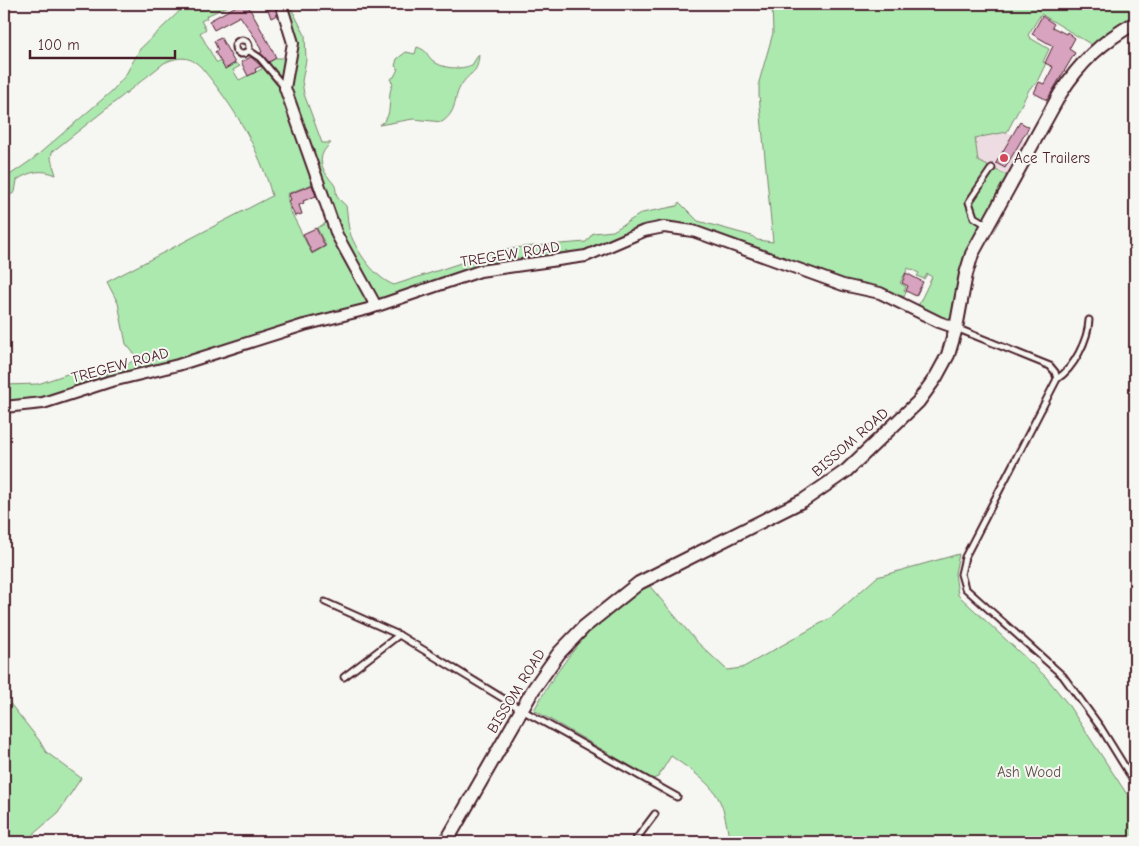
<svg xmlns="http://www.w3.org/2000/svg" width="1139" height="846" font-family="'Comic Neue',sans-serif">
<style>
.built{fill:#eddde2}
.green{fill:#ace9af;stroke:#7b846d;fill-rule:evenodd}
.building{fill:#d7a3be;stroke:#4a1f2b}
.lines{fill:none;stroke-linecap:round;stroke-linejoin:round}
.service-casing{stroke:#4a1f2b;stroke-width:9}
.minor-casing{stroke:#4a1f2b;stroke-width:14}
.tertiary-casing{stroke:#4a1f2b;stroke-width:16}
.service{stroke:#f6f6f2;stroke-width:5}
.minor{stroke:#f6f6f2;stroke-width:10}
.tertiary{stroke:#f6f6f2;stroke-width:12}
.poi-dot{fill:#d1495b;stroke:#f6f6f2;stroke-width:2}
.labels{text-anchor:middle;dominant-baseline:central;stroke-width:4;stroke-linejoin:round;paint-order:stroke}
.poi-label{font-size:15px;fill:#4a1f2b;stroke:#f6f6f2;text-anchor:start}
.street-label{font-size:15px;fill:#4a1f2b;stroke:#f6f6f2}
.park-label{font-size:15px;fill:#62524c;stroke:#f6f6f2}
</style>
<rect width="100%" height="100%" fill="#f6f6f2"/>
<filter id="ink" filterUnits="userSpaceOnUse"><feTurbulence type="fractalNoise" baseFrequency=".02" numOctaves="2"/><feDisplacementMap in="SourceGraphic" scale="10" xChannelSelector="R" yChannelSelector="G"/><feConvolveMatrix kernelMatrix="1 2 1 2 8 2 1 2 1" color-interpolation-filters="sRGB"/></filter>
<g filter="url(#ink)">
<polygon class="built" points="1007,132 1031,144 1012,178 978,161 975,138"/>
<g class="green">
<path d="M187,4H233L206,16L207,18L201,21L206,29L200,33L216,62H221L225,69L235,63L240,66L233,70L239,80L262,69L261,67L276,58H291L281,4H289L305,35L306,60L302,81L304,94L322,143H331C315,157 321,169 333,183C337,187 335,193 338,198C340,201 344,203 346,206C348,215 347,224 350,233C357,252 375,278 394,285L494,252L522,247L586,242L593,233L613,231L642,213L677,206L679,202L698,221L752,236L757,240L773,242L759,95V82L773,33L772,4H1135V23L1097,48L1041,14L1028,35L1030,38L1049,49L1043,62L1046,63L1036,84L1030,88L1007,132L975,138L978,161L1012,178L987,224L956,327L916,310L932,277L927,274L924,279L917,276L919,273L908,268L900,283L906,287L904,291L906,292L904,297L898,294L897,297L671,226L610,246L501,267L74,392L4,406V385L38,384L70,373C82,384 129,371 136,356L126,344L118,303L107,282L272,196C260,149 233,105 201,67C190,56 179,56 164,63L52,152L51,159L56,175C42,169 30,171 17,180L15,192L4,199V179L33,159L112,91L125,76L140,49ZM317,182L331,220L317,228L326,246L312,254L290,210L287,194Z"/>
<path d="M417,47C428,51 425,53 432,60C441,69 461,70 472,65L479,54C478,75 471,70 462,84C452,98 459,110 442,122L413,119L379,125C396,116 385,97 393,84L390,79L394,77L398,69L395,66L397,59L406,52L415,54Z"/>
<path d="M959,554L955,573L958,595L1046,677L1067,703L1134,805L1135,842H730C727,830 726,816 721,804C713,783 689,769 671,756L658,777L653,779L534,710C554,674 579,639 610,612C622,602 636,593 648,584L696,641L727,670L742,668L832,617L877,577Z"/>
<polygon points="4,696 39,740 46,752 81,778 58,813 24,842 4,842"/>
</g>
<g class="building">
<polygon points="240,4 247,4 273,51 276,58 269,62 260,53 262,52 256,39 240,16 214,30 209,21"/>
<polygon points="266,4 274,4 277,15 271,18"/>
<polygon points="1042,16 1054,24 1052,27 1066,34 1067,32 1075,38 1069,49 1075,53 1047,100 1034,93 1039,82 1044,84 1053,67 1045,63 1053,46 1032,34"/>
<polygon points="221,38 235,63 225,69 215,52 218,50 214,41"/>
<polygon points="251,57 261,66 255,69 256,72 248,76 241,62"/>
<polygon points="1020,122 1029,127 1005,168 996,163"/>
<polygon points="312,185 316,196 303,201 304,203 299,205 302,214 295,216 288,201 291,200 289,194"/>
<polygon points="316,228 325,246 312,253 303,234"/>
<polygon points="906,273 923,282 916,296 906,291 908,286 902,283"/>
</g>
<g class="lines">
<g class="service-casing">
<g id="service">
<circle cx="242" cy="47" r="7"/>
<polyline points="248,50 260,58 285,88"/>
<polyline points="987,225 974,217 969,202 992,168"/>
<polyline points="956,328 1050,366 1055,372 1057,379 965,557 961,574 965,588 1063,676 1101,728 1135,783"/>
<path d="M1057,379C1074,368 1088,340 1089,320"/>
<polyline points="325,602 399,635 522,710 677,797"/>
<polyline points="344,677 399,635"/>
<polyline points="634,842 655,814"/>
</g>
</g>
<g class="minor-casing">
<g id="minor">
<polyline points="281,4 293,43 285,88 337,235 376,306"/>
<polyline points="4,407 43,403 108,382 178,365 304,325 368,309 480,271 586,256 644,231 664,227 693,231 843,285 880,293 939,322 956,328"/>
</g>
</g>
<g class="tertiary-casing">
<path id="tertiary" d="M446,842L533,690L559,653L584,627L639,583L804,500L846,471L918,402L936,377L948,355L956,328L966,274L972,254L1060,94C1080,62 1103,41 1135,23"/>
</g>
<use href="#service" class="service"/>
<use href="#minor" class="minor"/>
<use href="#tertiary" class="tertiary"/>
</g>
</g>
<circle class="poi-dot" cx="1004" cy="158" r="5"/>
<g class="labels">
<g class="poi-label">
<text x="1014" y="158">Ace Trailers</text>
</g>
<g class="street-label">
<text transform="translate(510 254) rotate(-9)">TREGEW ROAD</text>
<text transform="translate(120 365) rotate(-15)">TREGEW ROAD</text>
<text transform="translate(850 442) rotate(-41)">BISSOM ROAD</text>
<text transform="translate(516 691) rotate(-58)">BISSOM ROAD</text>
</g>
<g class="park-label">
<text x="1029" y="772">Ash Wood</text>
</g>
</g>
<rect width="1139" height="846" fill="none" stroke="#f6f6f2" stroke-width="20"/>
<rect x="10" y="10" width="1119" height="826" fill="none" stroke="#4a1f2b" stroke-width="2" filter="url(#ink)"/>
<path d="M30 50v8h145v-8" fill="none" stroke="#4a1f2b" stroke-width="2.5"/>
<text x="38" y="50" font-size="15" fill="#4a1f2b" stroke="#f6f6f2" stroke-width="4" paint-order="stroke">100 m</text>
</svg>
